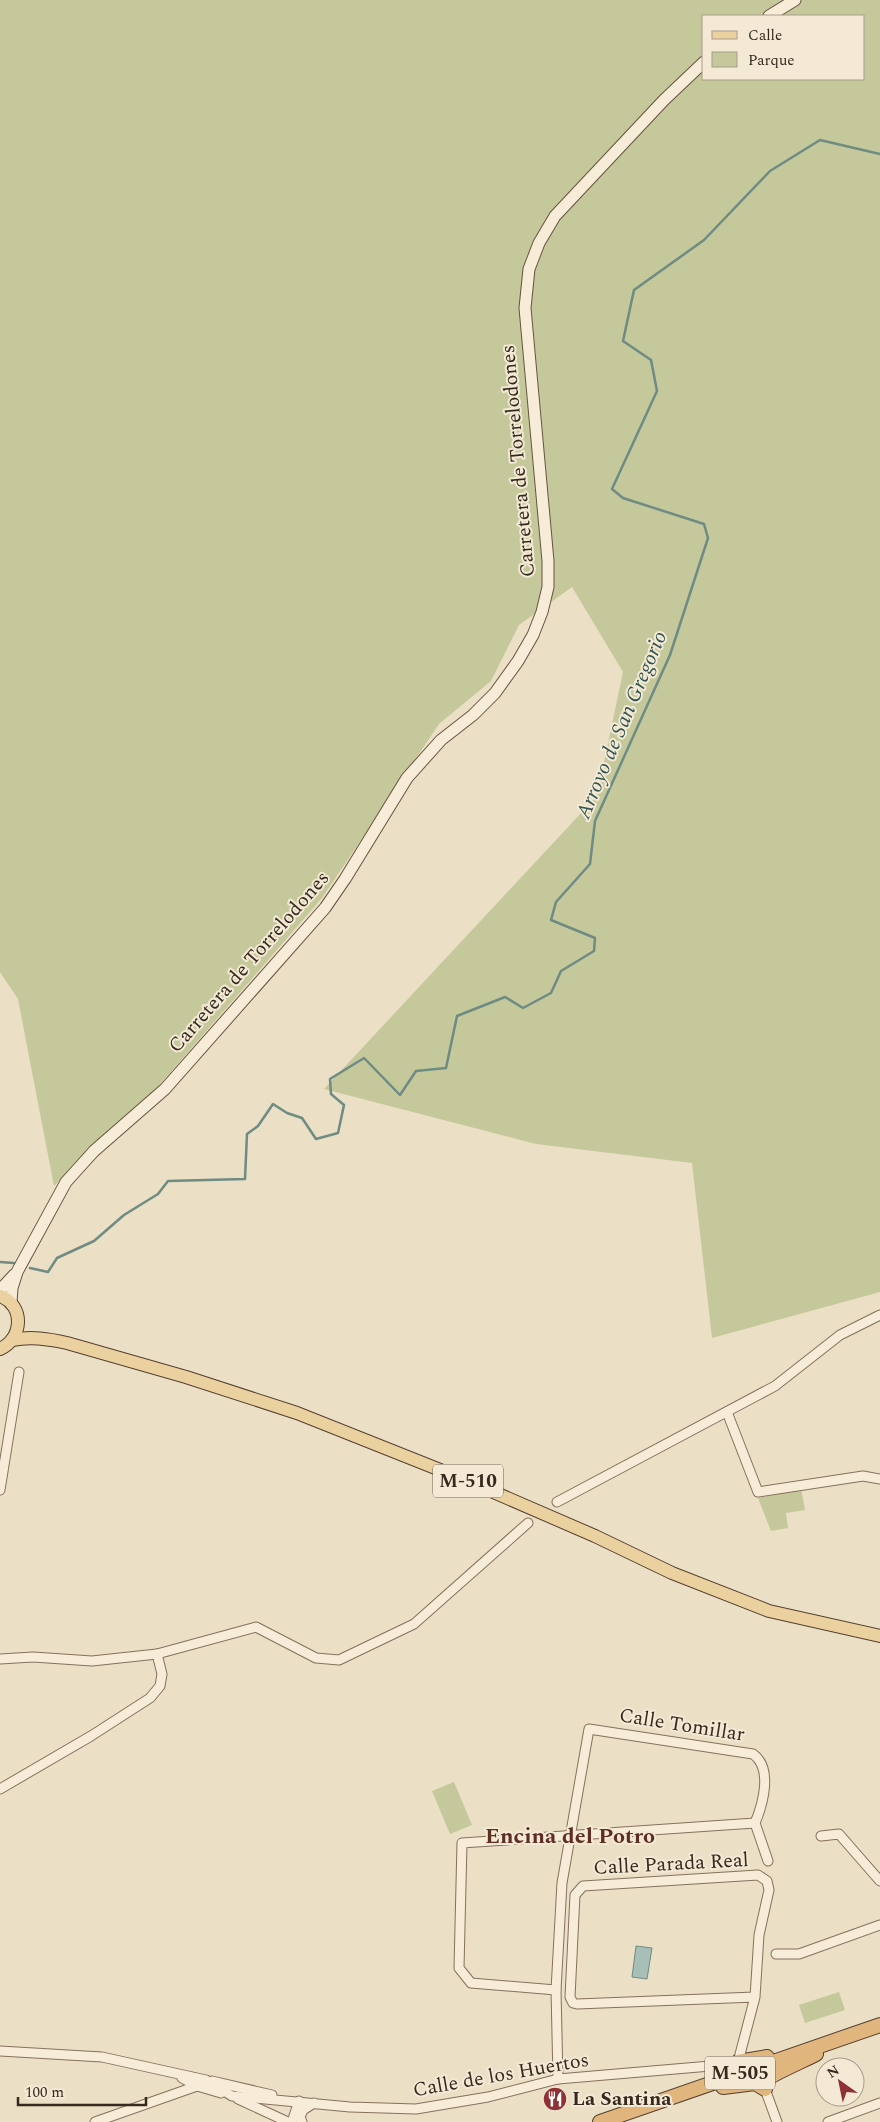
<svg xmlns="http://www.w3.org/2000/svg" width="880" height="2122" font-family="Spectral,serif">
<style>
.green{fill:#c5c89a;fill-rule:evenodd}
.water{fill:#a7bfb7;stroke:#6e8c84}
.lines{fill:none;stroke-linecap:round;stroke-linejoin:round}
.stream{stroke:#6e8c84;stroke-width:2.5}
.minor-casing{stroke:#85715d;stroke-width:11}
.secondary-casing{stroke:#675240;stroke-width:13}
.primary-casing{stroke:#533f30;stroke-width:14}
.trunk-casing{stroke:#533f30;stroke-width:16}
.minor{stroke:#f6ecd8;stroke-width:9}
.secondary{stroke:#f6ecd8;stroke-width:11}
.primary{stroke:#ecd1a0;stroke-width:12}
.trunk{stroke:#e0b67e;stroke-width:14}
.labels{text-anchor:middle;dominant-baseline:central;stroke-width:4;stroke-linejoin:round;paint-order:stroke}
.shield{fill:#f3e9d4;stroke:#6f6355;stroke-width:1}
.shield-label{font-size:19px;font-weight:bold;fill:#362a1f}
.street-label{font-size:20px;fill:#362a1f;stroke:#f3e9d4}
.poi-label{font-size:20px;font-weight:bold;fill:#362a1f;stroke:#f3e9d4;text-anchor:start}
.water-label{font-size:21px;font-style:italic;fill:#305551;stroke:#f3e9d4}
.quarter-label{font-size:22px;font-weight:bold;fill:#602d22;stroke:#f3e9d4}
</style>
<rect width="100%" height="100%" fill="#ebdfc5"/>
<g class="green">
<path d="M0,0H880V1292L712,1338L692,1163L536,1144L324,1089L597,796L623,672L572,587L519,625L491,681L439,724L322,898L155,1090L54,1186L18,999L0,972ZM704,16H864V79H704Z"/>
<polygon points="801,1489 805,1510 786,1513 788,1528 771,1531 758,1498"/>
<polygon points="454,1782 472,1825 450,1834 432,1791"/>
<polygon points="839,1992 845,2010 805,2023 799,2005"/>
</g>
<polygon class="water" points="636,1946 652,1948 647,1979 632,1977"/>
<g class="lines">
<g class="stream">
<polyline points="0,1262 14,1263"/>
<polyline points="30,1268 48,1272 57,1258 94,1241 124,1215 158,1194 168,1181 245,1179 247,1134 258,1126 273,1104 287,1113 302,1118 316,1139 338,1133 344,1105 331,1094 330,1079 364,1058 400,1095 416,1071 446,1068 457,1016 505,997 523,1008 551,993 561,971 594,951 595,938 551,920 556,902 590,864 595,821 670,655 708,538 704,524 623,498 612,489 657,391 651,360 623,341 634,290 704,240 770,171 820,140 880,154"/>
</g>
<g class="minor-casing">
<g id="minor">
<polyline points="727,1412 758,1492 863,1476 880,1479"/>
<polyline points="0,1490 19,1372"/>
<polyline points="557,1502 775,1386 840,1335 880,1315"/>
<polyline points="0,1659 33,1657 92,1661 157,1654 256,1627 316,1658 339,1660 414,1624 528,1523"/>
<polyline points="0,1789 91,1736 150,1698 160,1686 162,1674 157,1654"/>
<polyline points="821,1836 839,1834 880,1881"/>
<polyline points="776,1954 799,1954 880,1925"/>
<polyline points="556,1990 471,1983 459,1968 462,1843 755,1823"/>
<polyline points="0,2051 102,2057 206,2080 232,2096 350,2107 416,2109 488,2097 558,2079 734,2064 738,2062 755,1997 759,1935 769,1890 767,1881 758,1875 583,1886 575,1895 570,1997 573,2003 577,2004 755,1997"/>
<polyline points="182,2078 197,2086 221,2093"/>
<path d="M558,2079L556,1990L562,1883L589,1729L753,1754C773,1768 763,1804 755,1823L768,1861"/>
<polyline points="212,2081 272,2095"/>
<polyline points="765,2089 777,2122"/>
<polyline points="238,2099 288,2122"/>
<polyline points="95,2122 197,2086"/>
<polyline points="292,2122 299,2101"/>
<polyline points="302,2122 300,2117 303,2110 314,2103"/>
<polyline points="828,2122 880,2103"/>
</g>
</g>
<g class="secondary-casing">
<g id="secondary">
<polyline points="769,16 795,0"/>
<polyline points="0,1290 14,1275"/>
<polyline points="11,1303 12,1288 17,1272 66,1182 94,1151 165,1089 325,908 345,879 407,778 441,740 473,715 495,693 518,661 533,635 542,612 548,587 548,561 525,308 529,269 539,243 555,216 664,100 704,62"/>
</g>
</g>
<g class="primary-casing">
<g id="primary">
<path d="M0,1296C25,1305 23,1339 0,1349"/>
<path d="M13,1340C31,1336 49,1339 67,1343L186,1377L297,1413L468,1481L595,1536L672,1573L769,1611L880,1636"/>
</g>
</g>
<g class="trunk-casing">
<g id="trunk">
<polyline points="738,2062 767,2057"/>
<path d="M723,2087L755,2083L765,2089C766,2085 766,2081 769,2078C774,2073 807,2059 816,2054"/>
<polyline points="600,2122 880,2025"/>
</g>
</g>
<use href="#minor" class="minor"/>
<use href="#secondary" class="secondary"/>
<use href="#primary" class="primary"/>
<use href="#trunk" class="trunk"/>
</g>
<defs>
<g id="restaurant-disc" transform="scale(1.25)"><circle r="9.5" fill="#903135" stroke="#f3e9d4"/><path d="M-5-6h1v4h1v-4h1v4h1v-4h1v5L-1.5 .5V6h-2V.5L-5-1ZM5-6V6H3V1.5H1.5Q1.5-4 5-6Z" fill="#fff"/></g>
</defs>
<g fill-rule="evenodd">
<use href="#restaurant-disc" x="555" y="2099"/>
</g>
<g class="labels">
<g class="shield">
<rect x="433" y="1464.5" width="70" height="33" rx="4"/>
<rect x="705" y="2056.5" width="70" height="33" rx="4"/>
</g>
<g class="shield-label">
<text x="468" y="1481">M-510</text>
<text x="740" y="2073">M-505</text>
</g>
<g class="street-label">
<text transform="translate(518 461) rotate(-95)">Carretera de Torrelodones</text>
<text transform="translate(249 962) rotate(-49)">Carretera de Torrelodones</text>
<text transform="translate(682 1725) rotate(9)">Calle Tomillar</text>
<text transform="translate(671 1864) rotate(-3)">Calle Parada Real</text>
<text transform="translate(501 2075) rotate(-10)">Calle de los Huertos</text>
</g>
<g class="poi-label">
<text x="572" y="2099">La Santina</text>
</g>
<g class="water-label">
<text transform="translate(622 725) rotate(-67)">Arroyo de San Gregorio</text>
</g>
<g class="quarter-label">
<text x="570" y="1836">Encina del Potro</text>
</g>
</g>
<rect x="702" y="15" width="162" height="65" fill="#f3e9d4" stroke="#a79d8c"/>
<rect x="712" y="31" width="25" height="8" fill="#ecd1a0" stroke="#a79d8c"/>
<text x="748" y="40" font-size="15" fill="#362a1f">Calle</text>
<rect x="712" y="52" width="25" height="15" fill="#c5c89a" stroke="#a79d8c"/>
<text x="748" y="65" font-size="15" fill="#362a1f">Parque</text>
<g transform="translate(840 2082) rotate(327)"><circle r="24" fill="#f3e9d4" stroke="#a79d8c"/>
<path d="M0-4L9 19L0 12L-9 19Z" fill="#903135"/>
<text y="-8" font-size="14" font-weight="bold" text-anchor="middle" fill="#362a1f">N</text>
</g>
<path d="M18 2097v8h128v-8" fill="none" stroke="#362a1f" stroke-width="2.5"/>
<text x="25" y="2097" font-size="15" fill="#362a1f" stroke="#f3e9d4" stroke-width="4" paint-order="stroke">100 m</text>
</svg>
